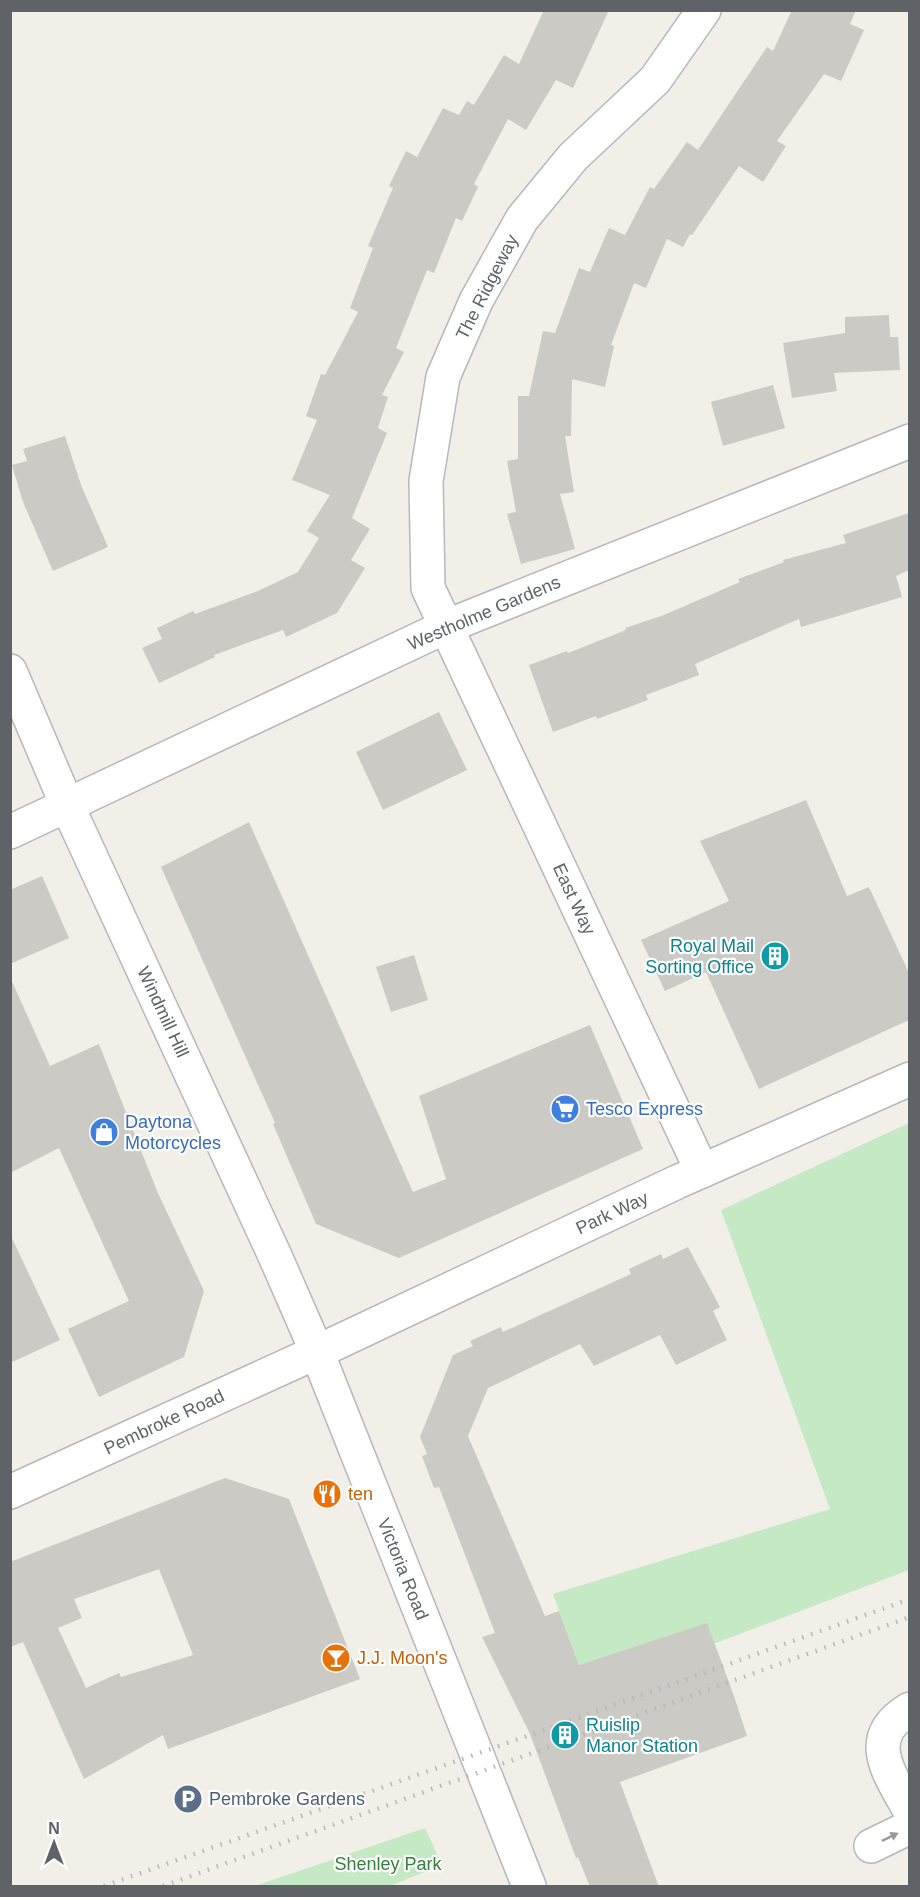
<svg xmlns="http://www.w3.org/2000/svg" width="920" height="1897" font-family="Arial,sans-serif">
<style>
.green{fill:#c5e8c5}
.building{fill:#cccac5;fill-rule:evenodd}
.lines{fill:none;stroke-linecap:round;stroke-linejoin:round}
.minor-casing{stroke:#b5b8bc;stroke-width:36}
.minor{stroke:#fff;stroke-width:33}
.rail{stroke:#b6b7b8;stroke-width:4.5;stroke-dasharray:1.5 8;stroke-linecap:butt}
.oneway{fill:#979a9d}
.labels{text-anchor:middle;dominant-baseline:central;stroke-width:4.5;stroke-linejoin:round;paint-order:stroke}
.street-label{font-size:18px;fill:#5f6368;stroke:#fff}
.culture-label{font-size:18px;fill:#0d838f;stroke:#fff;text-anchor:end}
.shop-label{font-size:18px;fill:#366cbe;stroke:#fff;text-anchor:start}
.food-label{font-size:18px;fill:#c56008;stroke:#fff;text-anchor:start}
.service-label{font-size:18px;fill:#4e5e75;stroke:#fff;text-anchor:start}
.park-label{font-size:18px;fill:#348238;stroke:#fff}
</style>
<rect width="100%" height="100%" fill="#f1efe8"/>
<g class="green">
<polygon points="909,1123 909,1570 713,1644 706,1624 579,1665 553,1594 830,1509 721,1210"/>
<polygon points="425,1828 442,1865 390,1886 255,1886"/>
</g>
<g class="building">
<polygon points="544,10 609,10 573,88 556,80 526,130 508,119 474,184 478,187 462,221 456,218 434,273 427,270 396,348 404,352 382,395 388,397 378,428 387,433 352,518 370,529 351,560 365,568 337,613 286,637 283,630 214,655 215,657 159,683 142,648 162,639 157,628 193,611 195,614 258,591 298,572 319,538 307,531 330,495 292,480 317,420 306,416 321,374 325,375 358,312 350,308 373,248 368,246 393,188 389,186 406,151 417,157 443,108 459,115 467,101 474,105 504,55 519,64"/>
<polygon points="792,10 856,10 850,24 864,30 841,81 824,74 777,141 786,146 763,182 739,166 692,235 690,234 683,247 667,239 646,288 634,283 611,345 614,346 605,387 572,379 571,436 565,436 574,492 560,494 575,549 521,564 507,514 516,512 507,461 518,459 518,396 529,396 543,331 555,333 579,268 590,272 609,228 625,235 650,187 654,189 687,142 698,150 767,47 773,51"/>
<polygon points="889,315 890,337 898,337 900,370 834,373 837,391 792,398 783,343 845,333 845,317"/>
<polygon points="773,385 785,428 723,446 711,402"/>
<polygon points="65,436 81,485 108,547 53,571 23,502 12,465 27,461 23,449"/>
<polygon points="909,513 909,570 896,576 902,597 801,627 799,619 695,664 699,675 646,695 648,700 597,719 596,716 553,732 529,665 567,651 568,653 626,630 625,628 664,615 740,582 738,579 784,562 783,560 846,543 843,535"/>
<polygon points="439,712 467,770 383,810 356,752"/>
<polygon points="806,800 847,896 869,887 909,973 909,1020 759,1089 706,972 665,991 641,940 729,901 700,841"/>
<polygon points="249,822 413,1192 446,1179 419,1096 590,1025 643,1149 399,1258 316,1224 273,1124 275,1123 161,867"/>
<polygon points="42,876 69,938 10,964 10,890"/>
<polygon points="414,955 428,1000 391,1012 376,967"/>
<polygon points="10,977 50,1066 99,1044 157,1191 204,1291 184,1357 99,1397 68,1329 129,1301 59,1148 10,1173"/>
<polygon points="10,1234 60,1340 10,1363"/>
<polygon points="688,1247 720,1307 713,1311 727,1340 676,1365 660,1335 594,1366 580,1344 488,1388 468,1436 545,1616 559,1611 579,1665 707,1623 734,1696 747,1736 620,1782 659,1887 590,1887 578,1857 576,1858 530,1734 482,1637 495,1633 439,1487 434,1488 422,1456 427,1454 420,1437 453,1355 473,1346 470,1341 501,1327 503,1332 631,1274 629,1269 661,1254 663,1259"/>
<path d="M225,1478L289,1499L360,1679L168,1749L163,1735L84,1779L23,1642L10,1647V1562ZM159,1569L193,1655L121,1677L119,1673L86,1688L58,1628L82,1618L74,1599Z"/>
</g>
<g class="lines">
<g class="minor-casing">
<g id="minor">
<polyline points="10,671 67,805 275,1256 317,1352 529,1886"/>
<polyline points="10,832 445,627 910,441"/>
<polyline points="702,1171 428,588 426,481 443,377 476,301 522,219 573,157 655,80 704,10"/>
<polyline points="10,1492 317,1352 677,1182 910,1079"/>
<path d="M910,1709C861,1738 890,1774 910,1811"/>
<polyline points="871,1846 910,1827"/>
</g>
</g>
<use href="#minor" class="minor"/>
<g class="rail">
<polyline points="104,1886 592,1713 910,1599"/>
<polyline points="163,1886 910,1617"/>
</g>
</g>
<defs><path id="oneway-solid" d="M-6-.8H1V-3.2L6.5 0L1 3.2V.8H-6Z" transform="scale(1.5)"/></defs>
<use class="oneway" href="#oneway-solid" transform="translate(890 1837) rotate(-26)"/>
<defs>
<g id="building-disc" transform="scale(1.5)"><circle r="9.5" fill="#0f9aa8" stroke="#fff"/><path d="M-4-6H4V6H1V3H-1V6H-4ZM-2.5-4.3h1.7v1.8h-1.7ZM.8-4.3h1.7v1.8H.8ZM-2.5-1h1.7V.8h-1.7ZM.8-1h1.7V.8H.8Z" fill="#fff"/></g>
<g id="supermarket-disc" transform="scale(1.5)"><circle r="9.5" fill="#3f7fe0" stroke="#fff"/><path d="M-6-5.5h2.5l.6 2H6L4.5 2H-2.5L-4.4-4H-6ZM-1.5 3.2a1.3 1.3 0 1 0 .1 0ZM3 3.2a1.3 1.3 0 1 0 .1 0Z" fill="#fff"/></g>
<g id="shop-disc" transform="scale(1.5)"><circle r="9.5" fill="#3f7fe0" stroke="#fff"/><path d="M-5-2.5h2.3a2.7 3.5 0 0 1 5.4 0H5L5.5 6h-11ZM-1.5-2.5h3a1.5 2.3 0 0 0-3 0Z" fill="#fff"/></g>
<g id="restaurant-disc" transform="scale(1.5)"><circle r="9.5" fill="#e8710a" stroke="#fff"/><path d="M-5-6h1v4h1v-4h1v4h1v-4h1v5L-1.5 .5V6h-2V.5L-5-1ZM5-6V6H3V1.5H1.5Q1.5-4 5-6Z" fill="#fff"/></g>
<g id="bar-disc" transform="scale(1.5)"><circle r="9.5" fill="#e8710a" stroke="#fff"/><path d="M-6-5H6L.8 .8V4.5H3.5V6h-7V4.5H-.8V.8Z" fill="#fff"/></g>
<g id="parking-disc" transform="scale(1.5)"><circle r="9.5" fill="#5c6f8a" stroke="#fff"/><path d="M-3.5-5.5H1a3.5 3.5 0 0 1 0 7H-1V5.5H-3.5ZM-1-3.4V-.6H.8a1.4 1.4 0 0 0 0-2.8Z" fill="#fff"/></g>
</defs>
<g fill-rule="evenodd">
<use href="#building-disc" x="775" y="956"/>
<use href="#supermarket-disc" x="565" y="1109"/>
<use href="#shop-disc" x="104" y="1132"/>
<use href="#restaurant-disc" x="327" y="1494"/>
<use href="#bar-disc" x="336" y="1658"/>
<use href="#building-disc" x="565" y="1735"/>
<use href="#parking-disc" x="188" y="1799"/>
</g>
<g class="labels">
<g class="street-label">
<text transform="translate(487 287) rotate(-63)">The Ridgeway</text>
<text transform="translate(484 613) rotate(-23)">Westholme Gardens</text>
<text transform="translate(574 899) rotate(65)">East Way</text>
<text transform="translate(163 1012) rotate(65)">Windmill Hill</text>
<text transform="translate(612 1213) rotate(-25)">Park Way</text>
<text transform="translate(164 1422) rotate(-25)">Pembroke Road</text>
<text transform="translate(403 1569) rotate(68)">Victoria Road</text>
</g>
<g class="culture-label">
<text x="754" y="946">Royal Mail<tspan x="754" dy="21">Sorting Office</tspan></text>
<text x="586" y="1725" text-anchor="start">Ruislip<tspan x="586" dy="21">Manor Station</tspan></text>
</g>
<g class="shop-label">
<text x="586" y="1109">Tesco Express</text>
<text x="125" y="1122">Daytona<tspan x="125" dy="21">Motorcycles</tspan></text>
</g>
<g class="food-label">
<text x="348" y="1494">ten</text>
<text x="357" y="1658">J.J. Moon's</text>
</g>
<g class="service-label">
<text x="209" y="1799">Pembroke Gardens</text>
</g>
<g class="park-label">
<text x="388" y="1864">Shenley Park</text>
</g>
</g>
<rect width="920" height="1897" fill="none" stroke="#5f6368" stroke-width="24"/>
<g transform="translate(54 1843)" stroke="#ffffff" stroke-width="4.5" paint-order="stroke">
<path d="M0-4.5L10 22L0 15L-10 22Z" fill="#5f6368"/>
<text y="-9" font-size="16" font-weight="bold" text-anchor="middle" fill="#5f6368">N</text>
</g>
</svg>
